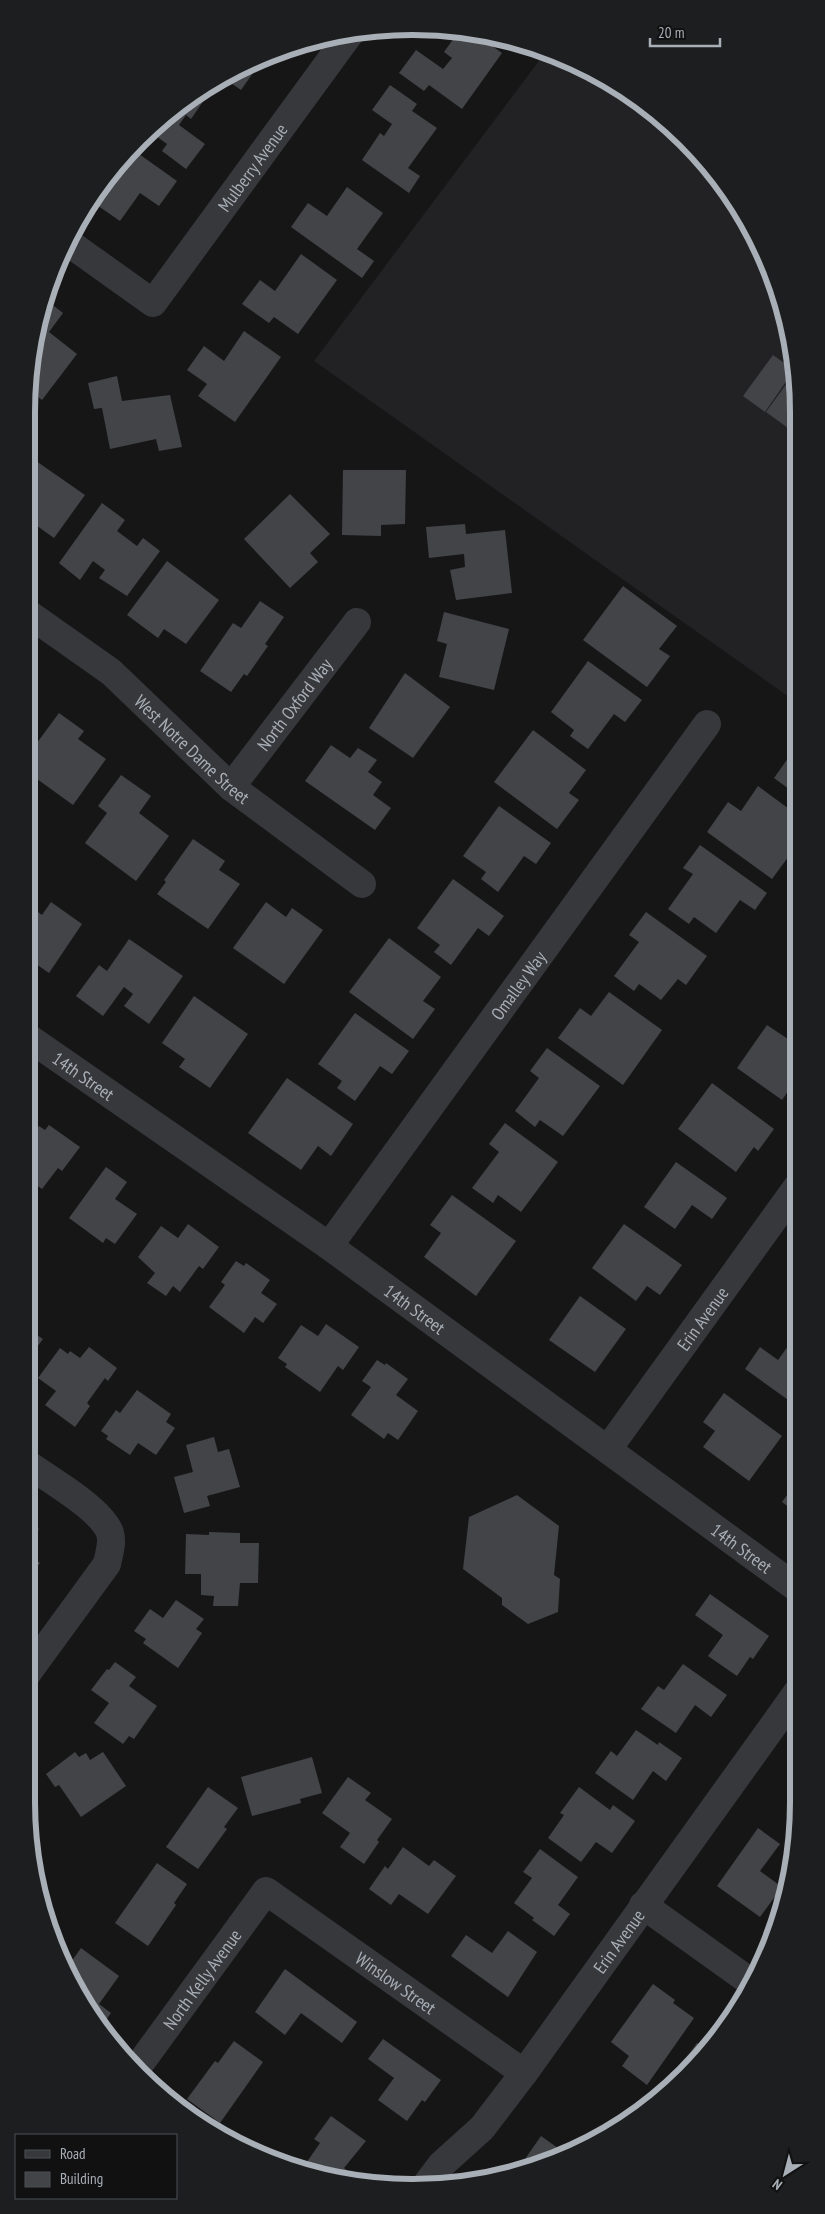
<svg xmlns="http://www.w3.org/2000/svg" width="825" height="2214" font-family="'PT Sans Narrow',sans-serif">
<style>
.built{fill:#222224}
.building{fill:#424447}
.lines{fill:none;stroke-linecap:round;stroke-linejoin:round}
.minor{stroke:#37383c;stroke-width:28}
.labels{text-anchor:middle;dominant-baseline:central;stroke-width:4.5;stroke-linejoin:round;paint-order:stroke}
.street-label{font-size:18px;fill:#a8afb7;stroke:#111112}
.rim{fill:none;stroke:#a8afb7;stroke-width:6}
</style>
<rect width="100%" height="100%" fill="#161617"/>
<polygon class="built" points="544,54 627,91 703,158 769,264 795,362 796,702 314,361"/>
<g class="building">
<polygon points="459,31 474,33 502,53 462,109 429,85 424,91 399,73 416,50 443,69 452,58 444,52"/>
<polygon points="253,63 258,66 241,90 222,77"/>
<polygon points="390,85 417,104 412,111 437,128 408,168 420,176 409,193 362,160 380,133 384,136 392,124 372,110"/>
<polygon points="207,87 211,90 191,119 186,115 179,125 205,144 186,169 162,151 167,144 149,131 158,122"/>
<polygon points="132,149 177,181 159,206 140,193 120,221 91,201 106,177"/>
<polygon points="347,187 383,213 357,249 374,261 362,278 291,227 308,203 327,216"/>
<polygon points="301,254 337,280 298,334 274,317 269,323 242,304 260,280 275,291"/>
<polygon points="45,299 63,313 49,332 77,354 42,400 29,390 33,375 31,374 39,312"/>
<polygon points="244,331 281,357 235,422 198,396 207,384 187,370 204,346 224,361"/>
<polygon points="773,355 794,370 765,412 743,396"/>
<polygon points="795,372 796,418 788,428 766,412"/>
<polygon points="117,376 122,401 170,395 182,447 159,451 156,439 110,449 102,408 94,409 88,383"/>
<polygon points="26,454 85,495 54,538 26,518"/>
<polygon points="343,470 406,470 405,524 381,525 381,536 342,535"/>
<polygon points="290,494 330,534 310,553 318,562 290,588 244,539"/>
<polygon points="102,503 125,520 117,531 137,546 143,538 160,551 127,596 99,578 105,570 93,561 80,580 59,563"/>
<polygon points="465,524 466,534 505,530 512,593 456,600 450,570 465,567 464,554 429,558 426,527"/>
<polygon points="167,561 219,600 186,644 164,629 158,638 127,615"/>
<polygon points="623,586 677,626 659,649 670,656 647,687 583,640"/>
<polygon points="260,601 284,617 265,644 268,646 247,676 244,674 231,692 200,671 233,623 241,628"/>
<polygon points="444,612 509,629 494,690 439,677 447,644 437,641"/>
<polygon points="588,661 642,700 625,722 614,714 588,749 570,736 574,730 551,712"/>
<polygon points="405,673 450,707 413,758 369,728"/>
<polygon points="26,704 38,712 26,729"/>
<polygon points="59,713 84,731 78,739 106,759 73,805 26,771 26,764 31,757 28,755"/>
<polygon points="796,723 796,742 787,735"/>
<polygon points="533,730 586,770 569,793 579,800 557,829 494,782"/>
<polygon points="331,745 350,758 358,748 377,760 368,772 382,782 373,795 391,808 375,830 305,781"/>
<polygon points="796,747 796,787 793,792 774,778"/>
<polygon points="121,775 151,796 139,813 169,836 136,881 85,843 107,813 98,806"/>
<polygon points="758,786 796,814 797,845 772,879 707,832 728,802 741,811"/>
<polygon points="499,806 551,843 536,864 524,856 498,892 481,879 486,872 463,856"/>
<polygon points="193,839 225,861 219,870 240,884 208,929 157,894 166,882 164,880"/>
<polygon points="700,845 767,893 755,910 740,900 716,933 694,917 689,924 668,909 693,874 683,868"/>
<polygon points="453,879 504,916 489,936 478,928 451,965 434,952 440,945 417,928"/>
<polygon points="51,902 82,924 49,973 26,957 26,903 42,915"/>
<polygon points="266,902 286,917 292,908 323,930 284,984 233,948"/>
<polygon points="646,912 707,956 686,985 678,979 661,1000 639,984 634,991 614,976 639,942 629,935"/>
<polygon points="389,938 441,977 423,1001 435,1009 413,1039 349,992"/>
<polygon points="129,939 183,976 149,1024 124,1006 133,994 124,987 103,1016 76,996 99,965 107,971"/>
<polygon points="797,991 797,1012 787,1005"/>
<polygon points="609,992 662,1030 623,1085 558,1038 580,1008 591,1016"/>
<polygon points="194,996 248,1034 210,1088 179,1067 185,1059 162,1043"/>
<polygon points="355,1013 409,1051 392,1074 380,1066 355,1101 337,1088 342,1081 318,1064"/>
<polygon points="767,1025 797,1045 797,1082 795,1081 782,1100 737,1068"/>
<polygon points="547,1048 600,1086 563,1136 540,1120 535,1127 515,1111 539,1078 530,1071"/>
<polygon points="287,1078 353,1124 331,1156 318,1146 301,1170 248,1133"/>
<polygon points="712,1083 774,1129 758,1151 754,1147 736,1172 678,1129"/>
<polygon points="505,1123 558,1162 521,1212 498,1195 493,1203 472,1188 499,1152 489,1144"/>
<polygon points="49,1125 80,1147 62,1171 58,1168 42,1189 26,1178 26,1127 34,1133 39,1126 45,1130"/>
<polygon points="676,1162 727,1198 712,1219 692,1205 675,1229 644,1207"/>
<polygon points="106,1167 127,1182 115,1199 137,1214 115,1244 106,1238 103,1243 69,1218"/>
<polygon points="452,1195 516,1241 476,1296 424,1257 441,1233 430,1225"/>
<polygon points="188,1224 219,1247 203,1269 199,1266 180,1292 173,1286 166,1296 147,1283 155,1273 138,1257 161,1226 178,1238"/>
<polygon points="624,1224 682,1265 660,1295 647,1286 636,1301 592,1268"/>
<polygon points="236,1261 244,1266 246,1263 270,1280 261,1293 277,1304 263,1323 255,1317 244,1333 209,1307 225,1285 221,1282"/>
<polygon points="580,1296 626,1329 595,1372 549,1340"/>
<polygon points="26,1322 37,1329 34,1333 43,1339 26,1362"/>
<polygon points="326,1324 359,1347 343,1370 338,1366 320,1392 285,1367 287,1364 278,1358 301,1325 318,1336"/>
<polygon points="796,1335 798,1336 798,1407 745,1369 760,1347 778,1360"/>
<polygon points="89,1347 117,1368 108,1381 105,1378 87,1403 90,1406 75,1427 45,1405 56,1391 38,1378 60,1348 68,1354 70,1351 80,1358"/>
<polygon points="377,1360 385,1365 386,1363 408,1379 396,1395 418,1411 398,1440 388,1433 384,1439 351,1415 371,1387 362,1381"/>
<polygon points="137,1390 171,1414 166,1422 175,1428 156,1455 138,1443 130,1455 106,1439 108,1436 101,1431 116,1410 120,1413"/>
<polygon points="724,1393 782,1436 749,1481 703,1447 715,1431 703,1422"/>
<polygon points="214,1437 218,1452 229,1449 240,1487 207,1496 210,1506 184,1513 174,1477 193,1472 186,1445"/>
<polygon points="798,1480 798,1514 782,1502"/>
<polygon points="517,1495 559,1526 554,1575 560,1579 558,1612 528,1624 502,1605 502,1598 463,1569 469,1517"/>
<polygon points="26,1519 39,1529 26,1547"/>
<polygon points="209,1532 240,1533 240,1543 259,1543 258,1583 240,1583 238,1606 213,1606 214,1596 201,1595 201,1574 185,1574 186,1534 209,1535"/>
<polygon points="26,1552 40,1563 26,1582"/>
<polygon points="710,1594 769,1636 753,1659 750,1657 737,1676 708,1656 723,1635 695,1615"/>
<polygon points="176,1600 204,1619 196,1629 202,1633 178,1668 143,1643 146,1639 134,1631 150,1609 163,1618"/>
<polygon points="115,1662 136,1677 129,1686 157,1706 134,1739 129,1736 123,1744 94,1723 109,1703 91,1690 107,1669 109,1670"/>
<polygon points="683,1664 727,1695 711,1717 695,1705 676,1733 641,1709 658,1686 664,1690"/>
<polygon points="636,1730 658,1745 659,1742 682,1758 666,1781 653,1771 633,1800 595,1773 611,1751 617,1756"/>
<polygon points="75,1752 79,1757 86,1753 90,1760 103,1752 126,1786 81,1817 59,1785 55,1787 46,1774"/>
<polygon points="312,1757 322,1793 300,1799 301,1803 252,1816 241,1777"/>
<polygon points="348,1777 371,1793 365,1800 392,1819 377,1840 379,1842 364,1864 340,1847 350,1833 322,1813"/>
<polygon points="208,1787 238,1808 224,1827 227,1829 198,1869 166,1847"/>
<polygon points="579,1787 610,1810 613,1805 635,1821 612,1853 596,1842 581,1862 548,1838 564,1815 560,1813"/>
<polygon points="26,1796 32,1797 28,1813 26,1802"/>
<polygon points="758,1828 780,1844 760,1871 782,1887 760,1917 717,1886"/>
<polygon points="403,1847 429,1866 434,1860 456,1876 428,1914 399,1894 391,1905 369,1889 385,1866 388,1869"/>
<polygon points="540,1849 578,1877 558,1905 570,1914 554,1936 532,1920 534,1918 514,1903 532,1878 523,1872"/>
<polygon points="157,1863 187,1884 174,1903 176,1905 148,1946 115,1923"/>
<polygon points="508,1931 537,1952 508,1997 451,1956 466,1935 492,1953"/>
<polygon points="81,1948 119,1976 99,2004 111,2013 101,2027 78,1994 70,1977 71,1975 66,1969"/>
<polygon points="285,1969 357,2022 342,2043 301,2013 285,2035 255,2012"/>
<polygon points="653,1984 675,2000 673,2003 694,2018 647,2085 622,2066 629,2056 611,2042"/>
<polygon points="383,2039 441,2080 425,2102 422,2100 407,2121 378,2100 394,2078 368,2059"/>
<polygon points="234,2041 263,2062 220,2123 187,2099 215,2061 218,2063"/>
<polygon points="697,2043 705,2049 679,2074 676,2072"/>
<polygon points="331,2116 366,2141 344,2168 360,2180 357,2183 302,2169 320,2143 314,2139"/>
<polygon points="541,2136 562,2151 556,2160 516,2172"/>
</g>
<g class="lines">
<g class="minor">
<path id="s1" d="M66,241L153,303L351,32"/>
<path id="s2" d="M26,612L111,672L231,787L362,884"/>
<path id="s3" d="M231,787L357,622"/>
<path id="s4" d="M26,1036L329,1246L798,1589"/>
<path id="s5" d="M329,1246L707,724"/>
<path id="s6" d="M608,1449L797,1187"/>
<path d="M26,1463C47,1478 102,1509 110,1533C113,1542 109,1554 107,1564L26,1675"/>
<polyline points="643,1905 752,1983"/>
<path id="s7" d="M137,2068L266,1891L524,2073"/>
<path id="s8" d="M428,2182L441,2165L482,2128L524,2073L798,1691"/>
</g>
</g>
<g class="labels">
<g class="street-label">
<text stroke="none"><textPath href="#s1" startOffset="275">Mulberry Avenue</textPath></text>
<text stroke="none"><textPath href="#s3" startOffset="104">North Oxford Way</textPath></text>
<text stroke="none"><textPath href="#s2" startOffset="216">West Notre Dame Street</textPath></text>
<text stroke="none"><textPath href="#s5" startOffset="322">Omalley Way</textPath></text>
<text stroke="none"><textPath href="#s4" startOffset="70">14th Street</textPath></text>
<text stroke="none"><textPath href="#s4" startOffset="475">14th Street</textPath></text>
<text stroke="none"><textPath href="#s6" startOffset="161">Erin Avenue</textPath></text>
<text stroke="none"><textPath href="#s4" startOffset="880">14th Street</textPath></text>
<text stroke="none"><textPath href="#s8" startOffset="308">Erin Avenue</textPath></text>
<text stroke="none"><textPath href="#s7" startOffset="110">North Kelly Avenue</textPath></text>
<text stroke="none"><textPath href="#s7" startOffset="378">Winslow Street</textPath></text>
</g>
</g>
<path d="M0 0H825V2214H0ZM412 35H413A377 377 0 0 1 790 412V1802A377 377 0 0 1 413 2179H412A377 377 0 0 1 35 1802V412A377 377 0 0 1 412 35Z" fill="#1d1e1f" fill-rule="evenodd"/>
<path class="rim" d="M412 35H413A377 377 0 0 1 790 412V1802A377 377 0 0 1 413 2179H412A377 377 0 0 1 35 1802V412A377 377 0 0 1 412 35Z"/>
<rect x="15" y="2134" width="162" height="65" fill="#111112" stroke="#4d5054"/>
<rect x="25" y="2150" width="25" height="8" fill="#37383c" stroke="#4d5054"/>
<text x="60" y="2159" font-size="15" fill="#a8afb7">Road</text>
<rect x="25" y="2172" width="25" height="15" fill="#424447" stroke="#4d5054"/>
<text x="60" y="2184" font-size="15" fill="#a8afb7">Building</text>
<g transform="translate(785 2174) rotate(216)" stroke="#111112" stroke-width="4" paint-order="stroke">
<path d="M0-4L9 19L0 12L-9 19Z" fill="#a8afb7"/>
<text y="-8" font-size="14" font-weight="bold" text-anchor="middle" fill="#a8afb7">N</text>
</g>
<path d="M650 38v8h70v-8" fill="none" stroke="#a8afb7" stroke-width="2.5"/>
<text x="658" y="38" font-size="15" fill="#a8afb7" stroke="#111112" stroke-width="4" paint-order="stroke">20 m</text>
</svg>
